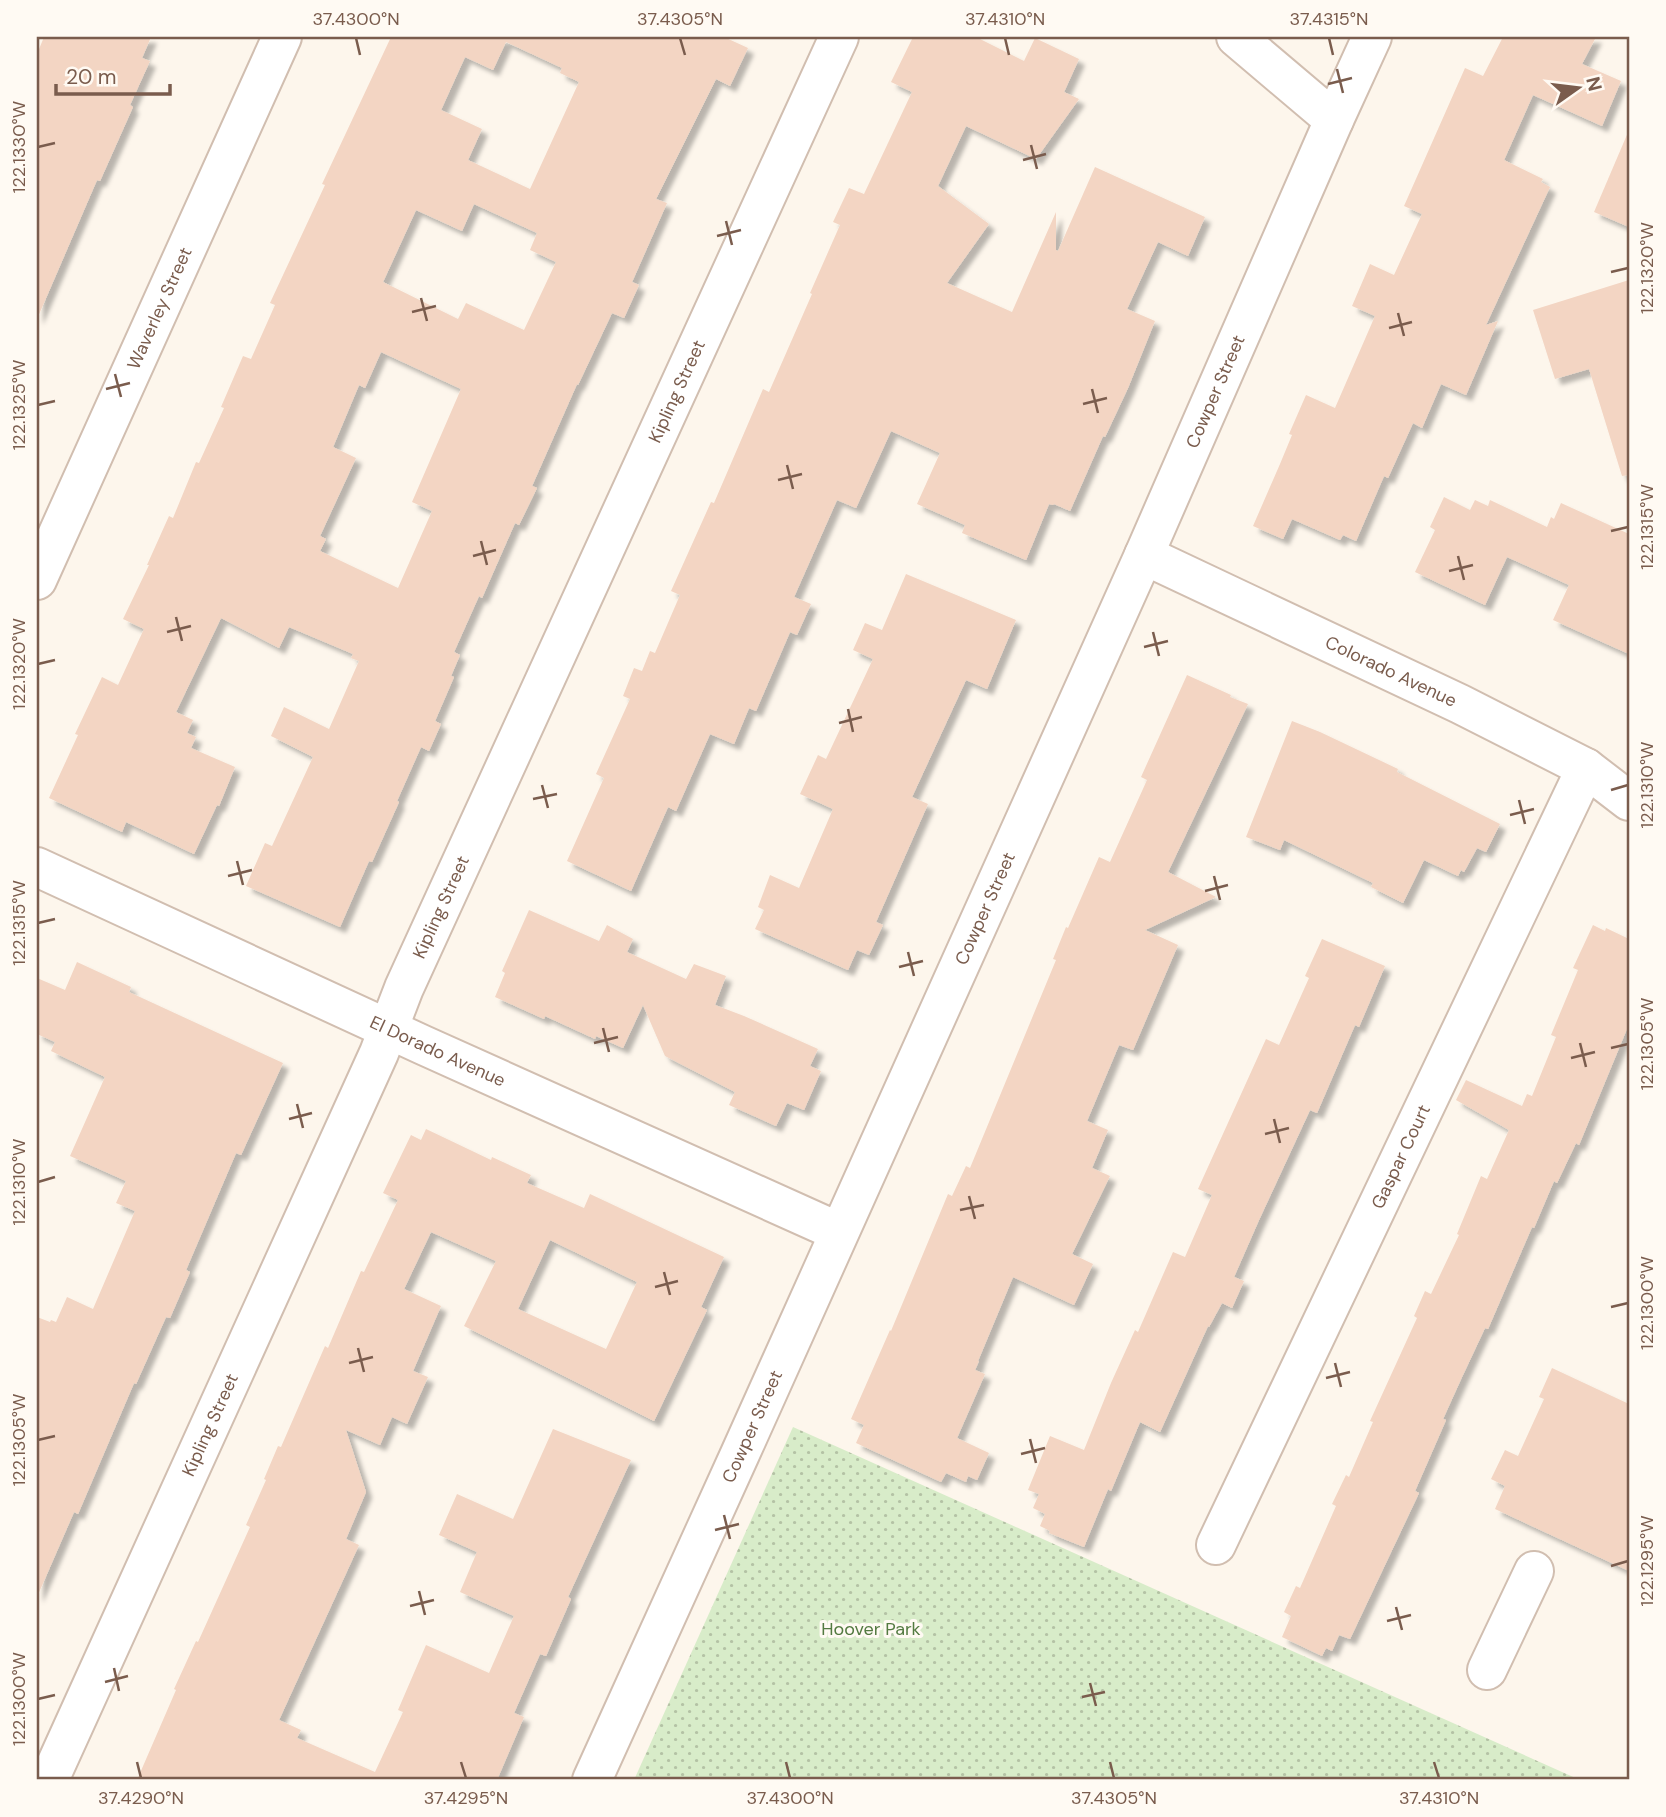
<svg xmlns="http://www.w3.org/2000/svg" width="1666" height="1817" font-family="'DM Sans',sans-serif">
<style>
.park{fill:url(#park-dots)}
.building{fill:#f3d5c3;fill-rule:evenodd;filter:url(#shadow)}
.lines{fill:none;stroke-linecap:round;stroke-linejoin:round}
.minor-casing{stroke:#d1beb0;stroke-width:42}
.minor{stroke:#fff;stroke-width:38}
.ticks{fill:none;stroke:#7a5c4d;stroke-width:2.5}
.labels{text-anchor:middle;dominant-baseline:central;stroke-width:6;stroke-linejoin:round;paint-order:stroke}
.street-label{font-size:18px;fill:#7a5c4d;stroke:#fffaf3}
.park-label{font-size:18px;fill:#537a41;stroke:#fffaf3}
.neatline{fill:none;stroke:#7a5c4d;stroke-width:2.5}
.ticks-label{font-size:18px;text-anchor:middle;fill:#7a5c4d}
</style>
<defs>
<pattern id="park-dots" width="8" height="8" patternUnits="userSpaceOnUse" patternTransform="scale(1.75)"><rect width="8" height="8" fill="#d8ecc9"/><path d="M2 2h.1M6 6h.1" fill="none" stroke="#b4c2a5" stroke-width="1.8" stroke-linecap="round"/></pattern>
<filter id="shadow"><feDropShadow dx="6" dy="6" stdDeviation="2" flood-color="#0004"/></filter>
</defs>
<rect width="100%" height="100%" fill="#fdf6ec"/>
<polygon class="park" points="793,1427 1580,1780 634,1780"/>
<g class="building">
<polygon points="44,37 151,37 142,58 150,61 130,105 133,107 100,181 97,180 37,319 37,54"/>
<path d="M391,37H724L748,48L730,86L716,79L656,199L667,203L632,282L639,285L624,318L612,313L578,385L577,384L532,486L537,488L519,525L515,523L482,598L479,596L454,652L460,655L451,676L454,677L435,721L441,724L429,751L421,747L397,801L399,802L372,862L369,861L340,927L246,886L265,843L272,846L313,757L271,736L284,707L329,729L359,661L351,658L353,654L289,627L279,648L221,618L176,712L193,720L187,733L196,737L191,748L235,767L219,806L217,805L194,854L126,822L122,832L49,798L78,735L75,734L102,677L118,685L144,629L123,619L149,565H147L169,516L173,518L196,462L199,463L224,408L221,407L243,356L251,359L275,305L270,303L325,185L322,184ZM506,42L562,68L560,73L579,82L530,189L468,160L482,129L441,110L465,57L493,70ZM474,204L537,233L530,250L556,262L524,330L466,303L458,319L383,282L416,210L462,231ZM381,352L461,389L412,502L432,511L398,588L320,551L326,539L320,536L356,458L333,447L359,385L365,388Z"/>
<polygon points="913,37 976,37 1024,61 1035,38 1079,59 1064,92 1079,99 1036,159 966,126 938,186 989,224 947,283 1012,312 1056,212 1056,250 1058,251 1095,167 1205,217 1188,256 1158,242 1127,309 1155,321 1128,388 1105,437 1103,436 1070,511 1054,504 1053,505 1049,504 1026,560 962,533 965,525 917,504 940,453 891,431 856,508 837,500 794,597 811,604 797,635 790,632 756,711 749,708 734,744 710,734 676,811 668,807 631,891 567,861 604,778 596,774 630,699 623,696 634,668 642,671 650,651 655,653 680,595 671,591 711,502 714,503 763,389 769,392 812,294 810,293 840,225 833,222 849,188 864,194 912,92 891,82"/>
<polygon points="1503,37 1596,37 1582,64 1621,81 1602,126 1533,95 1504,160 1543,179 1541,182 1550,187 1486,325 1498,321 1466,395 1441,384 1422,428 1413,423 1388,478 1384,476 1356,541 1343,535 1340,540 1292,519 1283,539 1253,526 1280,464 1292,435 1289,434 1306,395 1335,408 1375,316 1352,306 1370,264 1394,275 1422,214 1404,206 1465,68 1483,76"/>
<polygon points="1629,130 1629,227 1594,212"/>
<polygon points="1629,280 1629,475 1622,476 1589,369 1555,379 1533,310"/>
<polygon points="1444,497 1470,510 1475,500 1488,506 1490,500 1547,527 1551,517 1554,519 1561,503 1629,534 1629,654 1553,620 1569,585 1507,557 1485,605 1415,572 1435,530 1430,527"/>
<polygon points="906,574 1016,620 987,689 966,680 912,797 928,804 876,922 883,925 869,955 857,950 848,970 755,929 764,910 758,907 770,875 799,888 833,809 800,794 818,755 826,759 873,659 853,650 865,623 882,630"/>
<polygon points="1187,675 1231,695 1230,697 1248,704 1168,872 1216,897 1145,930 1178,945 1133,1050 1119,1045 1087,1121 1108,1130 1092,1168 1110,1176 1072,1254 1093,1264 1074,1305 1013,1277 978,1361 979,1361 975,1370 985,1374 957,1438 989,1453 977,1480 968,1476 966,1482 946,1473 941,1482 856,1443 864,1425 851,1419 890,1330 891,1331 948,1194 952,1196 966,1166 970,1168 1056,960 1053,959 1066,927 1068,928 1099,857 1110,862 1147,780 1141,777"/>
<polygon points="1292,721 1320,732 1398,769 1397,772 1500,824 1486,852 1477,848 1464,872 1461,870 1458,876 1424,860 1403,903 1371,887 1373,883 1284,840 1280,850 1246,837"/>
<polygon points="529,910 599,941 607,925 633,939 627,952 686,979 694,964 726,976 715,1005 744,1016 818,1049 810,1066 821,1071 804,1110 787,1103 776,1126 729,1105 735,1092 665,1056 643,1005 623,1048 596,1036 595,1039 545,1016 544,1019 495,997 505,973 502,971"/>
<polygon points="1593,925 1605,931 1606,928 1629,939 1629,1024 1579,1145 1576,1143 1557,1183 1554,1181 1534,1228 1532,1227 1488,1329 1485,1328 1462,1377 1443,1419 1446,1420 1415,1491 1419,1493 1350,1639 1339,1635 1332,1651 1326,1648 1322,1656 1282,1637 1291,1616 1284,1612 1296,1586 1300,1588 1336,1506 1332,1504 1346,1475 1349,1477 1373,1422 1370,1421 1417,1318 1414,1316 1425,1291 1431,1294 1459,1235 1457,1234 1481,1176 1487,1179 1509,1130 1456,1100 1466,1080 1522,1106 1527,1094 1532,1096 1556,1037 1551,1035 1578,970 1573,968"/>
<polygon points="1322,939 1385,966 1359,1027 1355,1025 1317,1113 1310,1110 1259,1220 1234,1277 1244,1281 1232,1308 1222,1303 1209,1327 1208,1326 1160,1432 1140,1422 1111,1491 1108,1489 1084,1547 1049,1533 1050,1531 1040,1526 1045,1514 1033,1508 1039,1494 1028,1490 1050,1436 1084,1450 1111,1383 1135,1330 1138,1332 1173,1252 1185,1257 1212,1195 1198,1189 1266,1039 1279,1045 1309,978 1305,976"/>
<polygon points="77,962 131,987 129,992 283,1063 241,1155 236,1153 186,1270 190,1272 170,1318 166,1317 136,1384 134,1383 78,1514 74,1512 37,1597 37,1317 50,1322 51,1320 56,1322 67,1297 93,1309 135,1211 116,1203 126,1181 70,1156 105,1077 51,1051 55,1042 37,1034 37,978 65,990"/>
<path d="M426,1129L491,1160L492,1157L531,1175L527,1183L584,1208L590,1194L724,1257L701,1307L707,1310L654,1421L464,1326L496,1261L431,1232L404,1289L441,1306L413,1371L428,1377L407,1424L392,1417L380,1445L346,1430L366,1492L346,1539L359,1545L279,1720L301,1730L297,1738L375,1772L403,1712L398,1710L426,1645L489,1673L514,1616L460,1592L477,1552L439,1535L457,1494L513,1519L553,1429L631,1460L568,1597L571,1599L546,1656L540,1654L514,1713L524,1717L497,1780H137L176,1690L174,1689L196,1641L198,1642L250,1527L246,1525L266,1480L264,1479L278,1446L281,1447L325,1346L328,1348L361,1271L364,1272L398,1200L383,1193L411,1135L421,1140ZM550,1240L637,1282L606,1349L518,1309Z"/>
<polygon points="1552,1368 1629,1404 1629,1571 1495,1509 1505,1486 1491,1479 1505,1450 1518,1456 1544,1399 1539,1397"/>
</g>
<g class="lines">
<g class="minor-casing">
<g id="minor">
<polyline points="1236,37 1334,120"/>
<path id="s1" d="M1144,555L1460,704L1586,768L1629,801"/>
<path id="s2" d="M37,580L282,37"/>
<path id="s3" d="M37,867L423,1045L839,1232"/>
<path id="s4" d="M1216,1545L1586,768"/>
<polyline points="1487,1670 1534,1571"/>
<path id="s5" d="M49,1780L379,1053L404,988L839,37"/>
<path id="s6" d="M592,1780L740,1454L1144,555L1334,120L1372,37"/>
</g>
</g>
<use href="#minor" class="minor"/>
</g>
<path class="ticks" d="M356,38L360,55M680,38L685,55M1005,38L1009,55M1329,38L1333,55M1337,69L1343,93M1328,84L1352,78M1031,145L1037,169M38,147L55,143M1023,160L1046,154M726,221L732,245M717,236L741,230M1611,272L1628,268M421,298L427,321M412,312L436,306M1398,313L1404,336M1389,328L1412,322M115,374L121,397M106,389L130,383M1092,389L1098,413M1083,404L1107,398M38,405L55,401M787,465L793,489M778,480L802,474M1611,531L1628,527M481,541L487,565M473,556L496,550M1458,556L1464,580M1449,571L1473,565M176,617L182,641M167,632L191,626M1153,632L1159,656M1144,647L1168,641M38,664L55,660M848,709L853,732M839,723L862,717M542,785L548,808M1611,790L1628,785M533,799L557,794M1519,800L1525,824M1510,815L1534,809M237,861L243,885M228,876L252,870M1214,876L1220,900M1205,891L1228,885M38,923L55,919M908,952L914,976M899,967L923,961M603,1028L609,1052M594,1043L618,1037M1580,1043L1586,1067M1611,1048L1628,1044M1571,1058L1595,1052M297,1104L303,1128M289,1119L312,1113M1274,1119L1280,1143M1265,1134L1289,1128M38,1182L55,1177M969,1196L975,1219M960,1210L984,1205M664,1272L670,1295M655,1287L678,1281M1611,1307L1628,1303M358,1348L364,1372M349,1363L373,1357M1335,1363L1341,1387M1326,1378L1350,1372M1030,1439L1036,1463M38,1440L55,1436M1021,1454L1045,1448M724,1515L730,1539M715,1530L739,1524M1611,1566L1628,1561M419,1591L425,1615M410,1606L434,1600M1396,1607L1402,1630M1387,1621L1411,1615M114,1668L119,1691M105,1682L128,1676M1090,1683L1096,1706M1082,1697L1105,1692M38,1699L55,1695M137,1762L141,1778M461,1762L466,1778M786,1762L790,1778M1110,1762L1114,1778M1434,1762L1439,1778"/>
<g class="labels">
<g class="street-label">
<text stroke="none"><textPath href="#s2" startOffset="298">Waverley Street</textPath></text>
<text stroke="none"><textPath href="#s6" startOffset="1522">Cowper Street</textPath></text>
<text stroke="none"><textPath href="#s5" startOffset="1524">Kipling Street</textPath></text>
<text stroke="none"><textPath href="#s1" startOffset="273">Colorado Avenue</textPath></text>
<text stroke="none"><textPath href="#s5" startOffset="957">Kipling Street</textPath></text>
<text stroke="none"><textPath href="#s6" startOffset="956">Cowper Street</textPath></text>
<text stroke="none"><textPath href="#s3" startOffset="441">El Dorado Avenue</textPath></text>
<text stroke="none"><textPath href="#s4" startOffset="430">Gaspar Court</textPath></text>
<text stroke="none"><textPath href="#s5" startOffset="390">Kipling Street</textPath></text>
<text stroke="none"><textPath href="#s6" startOffset="388">Cowper Street</textPath></text>
</g>
<g class="park-label">
<text x="871" y="1629">Hoover Park</text>
</g>
</g>
<rect width="1666" height="1817" fill="none" stroke="#fffaf3" stroke-width="77"/>
<g transform="translate(1578 88) rotate(76)" stroke="#fffaf3" stroke-width="5" paint-order="stroke">
<path d="M0-5L12 26L0 18L-12 26Z" fill="#7a5c4d"/>
<text y="-10" font-size="19" font-weight="bold" text-anchor="middle" fill="#7a5c4d">N</text>
</g>
<path d="M56 84v10h114v-10" fill="none" stroke="#7a5c4d" stroke-width="3.5"/>
<text x="66" y="84" font-size="21" fill="#7a5c4d" stroke="#fffaf3" stroke-width="5" paint-order="stroke">20 m</text>
<rect x="38" y="38" width="1590" height="1740" class="neatline"/>
<g class="ticks-label">
<text x="356" y="25">37.4300°N</text>
<text x="680" y="25">37.4305°N</text>
<text x="1005" y="25">37.4310°N</text>
<text x="1329" y="25">37.4315°N</text>
<text transform="translate(19 147) rotate(-90)" y="6">122.1330°W</text>
<text transform="translate(1647 268) rotate(-90)" y="6">122.1320°W</text>
<text transform="translate(19 405) rotate(-90)" y="6">122.1325°W</text>
<text transform="translate(1647 527) rotate(-90)" y="6">122.1315°W</text>
<text transform="translate(19 664) rotate(-90)" y="6">122.1320°W</text>
<text transform="translate(1647 785) rotate(-90)" y="6">122.1310°W</text>
<text transform="translate(19 923) rotate(-90)" y="6">122.1315°W</text>
<text transform="translate(1647 1044) rotate(-90)" y="6">122.1305°W</text>
<text transform="translate(19 1182) rotate(-90)" y="6">122.1310°W</text>
<text transform="translate(1647 1303) rotate(-90)" y="6">122.1300°W</text>
<text transform="translate(19 1440) rotate(-90)" y="6">122.1305°W</text>
<text transform="translate(1647 1561) rotate(-90)" y="6">122.1295°W</text>
<text transform="translate(19 1699) rotate(-90)" y="6">122.1300°W</text>
<text x="141" y="1804">37.4290°N</text>
<text x="466" y="1804">37.4295°N</text>
<text x="790" y="1804">37.4300°N</text>
<text x="1114" y="1804">37.4305°N</text>
<text x="1439" y="1804">37.4310°N</text>
</g>
</svg>
